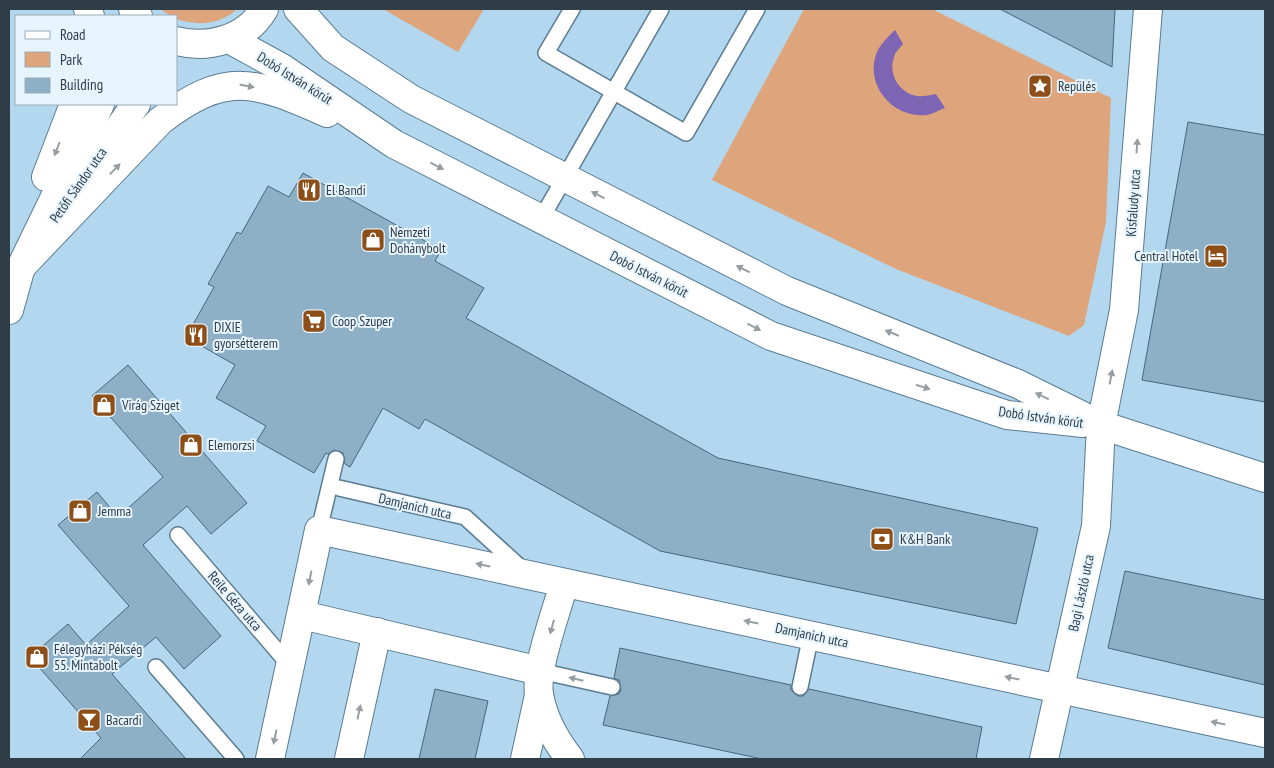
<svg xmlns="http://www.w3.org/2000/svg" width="1274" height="768" font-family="'PT Sans Narrow',sans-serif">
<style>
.green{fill:#dea47b}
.water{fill:#7d65b3}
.building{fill:#8db0c7;stroke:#46687d}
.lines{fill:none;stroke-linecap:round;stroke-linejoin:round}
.service-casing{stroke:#5a7c91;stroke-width:18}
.minor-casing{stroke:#5a7c91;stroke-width:30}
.tertiary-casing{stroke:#5a7c91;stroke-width:30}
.service{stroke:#fff;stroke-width:15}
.minor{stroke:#fff;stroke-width:28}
.tertiary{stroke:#fff;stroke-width:28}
.oneway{fill:#969ea2}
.labels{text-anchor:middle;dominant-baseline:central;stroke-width:4;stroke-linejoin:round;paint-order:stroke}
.street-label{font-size:14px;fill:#2e3d46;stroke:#e6f4fe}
.poi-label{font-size:14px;fill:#2e3d46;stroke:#e6f4fe;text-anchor:start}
</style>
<rect width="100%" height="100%" fill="#b2d7ef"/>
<g class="green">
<path d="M160,9H237C220,25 198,26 176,19V16H171Z"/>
<polygon points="383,9 484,9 458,52"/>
<polygon points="804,9 932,9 1111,98 1106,222 1084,325 1069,336 896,269 712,180"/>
</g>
<path class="water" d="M895,30L903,44C900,48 895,52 894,57C888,74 899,93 917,96C923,97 930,95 936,94L945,108C939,110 933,114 927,115C896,119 867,89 875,58C878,46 886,39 895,30Z"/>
<g class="building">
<polygon points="1000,9 1115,9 1112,67"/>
<polygon points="1188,122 1265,135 1265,402 1142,380"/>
<polygon points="303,173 441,250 435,261 484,288 466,318 718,458 1038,528 1016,624 660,551 425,419 419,429 383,408 350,467 345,464 343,453 334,450 328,454 326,453 314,473 257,441 266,426 216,398 235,365 186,337 214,287 208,284 237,232 241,234 268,186 289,197"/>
<polygon points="128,365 247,503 211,534 187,506 143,545 221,636 184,669 156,637 112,674 186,759 80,759 101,738 30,657 68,624 86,645 129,606 58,525 97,492 118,517 163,477 92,396"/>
<polygon points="1125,571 1265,600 1265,685 1108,648"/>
<polygon points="620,648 791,685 791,690 798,696 803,696 809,689 982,727 976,759 762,759 603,725 610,696 619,694 621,689 619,680 614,678"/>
<polygon points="435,689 488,701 475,759 419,759"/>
</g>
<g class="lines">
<g class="service-casing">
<g id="service">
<polyline points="572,9 546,53 686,133 757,9"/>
<polyline points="541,219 661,9"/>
<polyline points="339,488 465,517 522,569"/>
<polyline points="319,530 336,459"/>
<polyline points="178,535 291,667"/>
<polyline points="156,667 236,759"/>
<polyline points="540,671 612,687"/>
<polyline points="800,687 811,635"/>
</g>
</g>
<g class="minor-casing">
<g id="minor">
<path d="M564,583C557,611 535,667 539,694C543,718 556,741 570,759"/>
<polyline points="302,615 540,671"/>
<polyline points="270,759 319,530 1265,733"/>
<polyline points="349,759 377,632"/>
<polyline points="525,759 539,695"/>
<polyline points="1044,759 1096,526 1101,425 1124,310 1148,9"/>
</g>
</g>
<g class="tertiary-casing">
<g id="tertiary">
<polyline points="88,9 90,16"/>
<polyline points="133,9 138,16"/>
<polyline points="298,9 333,48 411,99 787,291 1018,384 1101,425 1265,478"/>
<polyline points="229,39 282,68 394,144 771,336 1007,415 1083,423"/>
<path d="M176,41C208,49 246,40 264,9"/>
<polyline points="46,177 74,104"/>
<polyline points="75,190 136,104"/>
<path d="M21,267L160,121C226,70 255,81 327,113"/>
<polyline points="9,310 21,267 100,104"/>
</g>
</g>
<use href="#service" class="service"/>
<use href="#minor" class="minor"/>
<use href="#tertiary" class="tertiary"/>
</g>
<defs><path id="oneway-solid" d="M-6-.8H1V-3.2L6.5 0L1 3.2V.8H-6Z" transform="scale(1.25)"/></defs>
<g class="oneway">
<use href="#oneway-solid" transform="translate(247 86) rotate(11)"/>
<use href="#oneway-solid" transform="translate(1137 146) rotate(-86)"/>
<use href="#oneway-solid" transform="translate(57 149) rotate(111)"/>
<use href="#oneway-solid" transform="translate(437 166) rotate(27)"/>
<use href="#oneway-solid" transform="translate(115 169) rotate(-46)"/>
<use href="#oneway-solid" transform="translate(598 195) rotate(-153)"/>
<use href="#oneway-solid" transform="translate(743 269) rotate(-153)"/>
<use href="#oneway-solid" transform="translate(754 327) rotate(27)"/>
<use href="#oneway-solid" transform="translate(892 333) rotate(-158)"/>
<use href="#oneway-solid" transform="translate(1111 377) rotate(-79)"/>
<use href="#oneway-solid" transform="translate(923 387) rotate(18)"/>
<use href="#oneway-solid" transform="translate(1042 396) rotate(-154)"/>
<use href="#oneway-solid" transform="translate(483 565) rotate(-168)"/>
<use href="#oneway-solid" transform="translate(310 578) rotate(101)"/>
<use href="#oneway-solid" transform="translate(751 622) rotate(-168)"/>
<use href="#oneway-solid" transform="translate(552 627) rotate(105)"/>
<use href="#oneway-solid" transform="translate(1012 678) rotate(-168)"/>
<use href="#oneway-solid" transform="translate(576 679) rotate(-167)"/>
<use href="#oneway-solid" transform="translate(359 712) rotate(-78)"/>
<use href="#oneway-solid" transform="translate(1218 723) rotate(-168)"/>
<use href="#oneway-solid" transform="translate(275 737) rotate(102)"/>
</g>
<defs>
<g id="sight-square" transform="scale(1.25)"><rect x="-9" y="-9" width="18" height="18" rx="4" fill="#8e4e17" stroke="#e6f4fe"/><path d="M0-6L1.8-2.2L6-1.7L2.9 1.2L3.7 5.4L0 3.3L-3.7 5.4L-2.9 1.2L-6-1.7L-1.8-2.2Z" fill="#fff"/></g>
<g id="restaurant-square" transform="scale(1.25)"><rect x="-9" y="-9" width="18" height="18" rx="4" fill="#8e4e17" stroke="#e6f4fe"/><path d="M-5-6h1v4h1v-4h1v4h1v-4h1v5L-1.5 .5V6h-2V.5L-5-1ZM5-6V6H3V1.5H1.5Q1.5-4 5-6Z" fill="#fff"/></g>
<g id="shop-square" transform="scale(1.25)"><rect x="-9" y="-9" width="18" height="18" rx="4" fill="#8e4e17" stroke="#e6f4fe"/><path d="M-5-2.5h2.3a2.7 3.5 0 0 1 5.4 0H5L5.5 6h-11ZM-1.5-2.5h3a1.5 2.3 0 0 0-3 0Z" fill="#fff"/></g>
<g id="hotel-square" transform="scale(1.25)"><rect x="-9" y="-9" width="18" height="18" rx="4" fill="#8e4e17" stroke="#e6f4fe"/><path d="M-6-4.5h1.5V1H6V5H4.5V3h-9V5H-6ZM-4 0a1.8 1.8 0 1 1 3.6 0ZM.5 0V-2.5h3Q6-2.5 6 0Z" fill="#fff"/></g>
<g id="supermarket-square" transform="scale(1.25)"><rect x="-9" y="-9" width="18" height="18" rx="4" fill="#8e4e17" stroke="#e6f4fe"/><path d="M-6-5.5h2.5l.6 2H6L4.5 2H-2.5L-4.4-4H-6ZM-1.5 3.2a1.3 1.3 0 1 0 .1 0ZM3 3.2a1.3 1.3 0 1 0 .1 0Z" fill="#fff"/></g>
<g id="bank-square" transform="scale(1.25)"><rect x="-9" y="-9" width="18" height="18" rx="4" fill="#8e4e17" stroke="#e6f4fe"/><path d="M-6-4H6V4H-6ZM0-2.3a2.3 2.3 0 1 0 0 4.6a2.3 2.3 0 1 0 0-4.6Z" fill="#fff"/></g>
<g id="bar-square" transform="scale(1.25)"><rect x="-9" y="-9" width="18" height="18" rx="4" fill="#8e4e17" stroke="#e6f4fe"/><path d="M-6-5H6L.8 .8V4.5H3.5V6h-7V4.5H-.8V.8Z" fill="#fff"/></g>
</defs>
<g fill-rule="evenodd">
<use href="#sight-square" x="1040" y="86"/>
<use href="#restaurant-square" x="309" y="190"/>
<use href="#shop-square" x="373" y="240"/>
<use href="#hotel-square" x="1216" y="256"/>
<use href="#supermarket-square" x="314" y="321"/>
<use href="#restaurant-square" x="196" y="335"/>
<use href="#shop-square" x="104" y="405"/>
<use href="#shop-square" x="191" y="445"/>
<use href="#shop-square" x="80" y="511"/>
<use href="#bank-square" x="882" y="539"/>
<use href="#shop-square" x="37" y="657"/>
<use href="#bar-square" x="89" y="720"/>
</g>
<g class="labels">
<g class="street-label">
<text transform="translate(295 78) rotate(32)">Dobó István körút</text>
<text transform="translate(78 185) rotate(-55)">Petőfi Sándor utca</text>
<text transform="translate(1133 203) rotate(-86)">Kisfaludy utca</text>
<text transform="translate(649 274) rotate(27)">Dobó István körút</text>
<text transform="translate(1041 417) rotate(8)">Dobó István körút</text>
<text transform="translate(415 506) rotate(13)">Damjanich utca</text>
<text transform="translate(1081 593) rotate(-78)">Bagi László utca</text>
<text transform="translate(235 601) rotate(49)">Reile Géza utca</text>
<text transform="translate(812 635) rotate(12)">Damjanich utca</text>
</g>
<g class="poi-label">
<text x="1058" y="86">Repülés</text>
<text x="326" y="190">El Bandi</text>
<text x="390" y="232">Nemzeti<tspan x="390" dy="16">Dohánybolt</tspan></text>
<text x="1198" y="256" text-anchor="end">Central Hotel</text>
<text x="332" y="321">Coop Szuper</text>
<text x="214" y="327">DIXIE<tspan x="214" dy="16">gyorsétterem</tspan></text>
<text x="122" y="405">Virág Sziget</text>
<text x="208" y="445">Elemorzsi</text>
<text x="98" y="511">Jemma</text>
<text x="900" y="539">K&amp;H Bank</text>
<text x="54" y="649">Félegyházi Pékség<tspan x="54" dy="16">55. Mintabolt</tspan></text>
<text x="106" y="720">Bacardi</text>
</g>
</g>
<rect width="1274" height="768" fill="none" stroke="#2e3d46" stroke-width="20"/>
<rect x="15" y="15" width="162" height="90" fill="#e6f4fe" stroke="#9cabb4"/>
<rect x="25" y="31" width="25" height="8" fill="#ffffff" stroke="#9cabb4"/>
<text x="60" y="40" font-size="15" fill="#2e3d46">Road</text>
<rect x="25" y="52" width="25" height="15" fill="#dea47b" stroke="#9cabb4"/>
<text x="60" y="65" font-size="15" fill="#2e3d46">Park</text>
<rect x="25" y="78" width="25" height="15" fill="#8db0c7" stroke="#9cabb4"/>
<text x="60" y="90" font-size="15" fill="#2e3d46">Building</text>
</svg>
